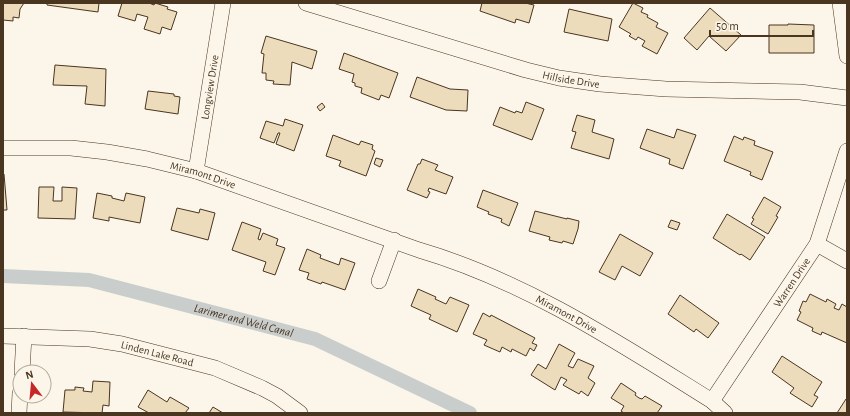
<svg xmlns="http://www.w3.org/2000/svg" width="850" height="416" font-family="'Alegreya Sans',sans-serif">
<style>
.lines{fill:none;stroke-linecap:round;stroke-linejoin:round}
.canal{stroke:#c9cecd;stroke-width:14}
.building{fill:#ecdcbc;stroke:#4a3520}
.minor-casing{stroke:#4a3520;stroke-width:16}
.minor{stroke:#fbf6e9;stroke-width:15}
.labels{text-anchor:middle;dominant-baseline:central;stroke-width:3;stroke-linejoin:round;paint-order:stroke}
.street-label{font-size:11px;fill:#4a3520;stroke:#fbf6e9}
.water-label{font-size:12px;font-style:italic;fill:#4a3520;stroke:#fbf6e9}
</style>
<rect width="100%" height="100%" fill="#fbf6e9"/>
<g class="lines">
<path class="canal" id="s1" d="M3,276L89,280L315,339L470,413"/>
</g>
<g class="building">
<polygon points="3,3 24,3 20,9 19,18 13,17 13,21 3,20"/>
<polygon points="47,3 99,3 98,12 47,5"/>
<polygon points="122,3 149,3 154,5 155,3 168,7 167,9 177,12 171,30 162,27 160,34 144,29 148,17 137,14 135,21 118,16"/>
<polygon points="482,3 525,3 534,5 529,23 516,19 515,23 480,11"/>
<polygon points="633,3 643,8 641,12 648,15 647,17 658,23 656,27 668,33 657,54 642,46 645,41 638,37 636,40 629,36 631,34 619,27"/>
<polygon points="710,8 741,35 726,51 709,36 697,50 684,38"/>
<polygon points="569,9 612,19 608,41 564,32"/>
<polygon points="788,24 814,25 814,53 769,53 769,25 788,25"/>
<polygon points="266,36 317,51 312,69 292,62 290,85 273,84 274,81 266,80 266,73 262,73 264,54 261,53"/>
<polygon points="344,53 398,73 389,98 381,95 379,100 361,93 362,88 355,86 355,83 352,82 354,74 339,69"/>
<polygon points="55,65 106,69 105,106 85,104 87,86 53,85"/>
<polygon points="417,77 450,89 468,90 467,111 446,110 410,97"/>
<polygon points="148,91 174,94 174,96 180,97 178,114 145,109"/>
<polygon points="526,102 544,109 532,140 493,125 500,107 515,113 516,111 522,113"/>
<polygon points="322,103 325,107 320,111 317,107"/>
<polygon points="577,115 595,120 592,132 614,139 609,159 571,148 576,132 572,131"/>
<polygon points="285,119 303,125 294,151 276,144 280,133 278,133 274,143 260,138 266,121 283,126"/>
<polygon points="647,129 674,138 677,129 696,135 683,169 669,164 670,159 640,148"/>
<polygon points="333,135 359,145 361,141 373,145 372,149 375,151 366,176 339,166 341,161 326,156"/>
<polygon points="734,136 743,140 744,137 755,141 754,145 773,152 762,180 750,175 751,172 724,161"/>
<polygon points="376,158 383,160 380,167 374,164"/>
<polygon points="422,159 438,165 435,170 453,177 446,194 429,188 428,191 430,192 427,198 407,190 418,164 420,164"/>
<polygon points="4,174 7,210 3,210 3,175"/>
<polygon points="39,187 54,187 53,201 62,201 62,187 77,188 75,219 38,218"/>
<polygon points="483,190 518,203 509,226 501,222 502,219 488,214 489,212 477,207"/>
<polygon points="97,193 112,196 112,198 124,201 126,193 145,197 140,223 109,217 109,221 93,218"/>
<polygon points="764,197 781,207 776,216 778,217 768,234 751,224 754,219 752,218"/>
<polygon points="177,208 199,213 200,209 215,213 208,240 171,230"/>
<polygon points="535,211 567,219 567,218 579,221 578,229 573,244 563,241 562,243 549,240 550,237 529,231"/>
<polygon points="727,214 765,237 750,260 741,254 740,255 713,238"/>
<polygon points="671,220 680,223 677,230 668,227"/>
<polygon points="242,222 261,229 258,239 260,240 263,233 278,239 276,245 285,248 275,275 263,271 266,262 232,250"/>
<polygon points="620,234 653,253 640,276 622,266 615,280 599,272"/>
<polygon points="307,249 321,255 320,258 339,265 341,258 355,263 345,290 322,282 321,284 307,279 309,273 299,270"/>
<polygon points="418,289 436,297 435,299 446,304 450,297 469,305 457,332 429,319 431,315 411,306"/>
<polygon points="810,294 826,302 827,299 836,304 834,308 839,310 842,304 847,307 847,343 822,332 821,335 812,331 813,328 797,320 801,312 799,311 803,301 806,302"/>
<polygon points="680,295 719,323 708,338 696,329 694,332 668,314"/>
<polygon points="483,313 490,317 491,315 535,338 532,343 537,345 534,351 530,348 526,356 512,349 511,352 502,347 500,352 484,345 487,340 473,334"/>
<polygon points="559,344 575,353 568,366 573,368 578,359 594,366 588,378 595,383 588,396 581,391 579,394 563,385 567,380 561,377 555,390 531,375 538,364 546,369"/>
<polygon points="782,356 822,382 814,395 818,397 812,407 790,393 794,388 772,372"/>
<polygon points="93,381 110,382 109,406 103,405 102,413 63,412 65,390 75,390 75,387 84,388 83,391 92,392"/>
<polygon points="621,383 636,393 635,395 639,398 642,399 645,396 662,406 657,413 624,413 621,411 624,406 611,398"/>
<polygon points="148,390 167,402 170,397 189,408 185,413 149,413 138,407"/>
<polygon points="846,399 847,399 847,413 837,413"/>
<polygon points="213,407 223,413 209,413"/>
</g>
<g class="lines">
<g class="minor-casing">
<g id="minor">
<path id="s2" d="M306,3L526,70L559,78L600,84L666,89L800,92L847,98"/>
<polyline points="840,3 847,56"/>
<path id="s3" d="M3,148H71L107,152L147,159L196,171L419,250C525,281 619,343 712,401L725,413"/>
<path id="s4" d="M196,171L223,3"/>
<polyline points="817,244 847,261"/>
<polyline points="379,281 394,240"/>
<path id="s5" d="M3,336L90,339L122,344L215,368L262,388L277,396L300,413"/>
<polyline points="22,372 24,336"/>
<path id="s6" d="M712,401L817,244L847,151"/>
<polyline points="19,413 20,393"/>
</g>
</g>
<use href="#minor" class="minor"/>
</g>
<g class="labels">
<g class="street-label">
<text stroke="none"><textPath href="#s2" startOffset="276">Hillside Drive</textPath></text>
<text stroke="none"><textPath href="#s4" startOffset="85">Longview Drive</textPath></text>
<text stroke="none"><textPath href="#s3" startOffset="203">Miramont Drive</textPath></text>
<text stroke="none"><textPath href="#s6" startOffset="143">Warren Drive</textPath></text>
<text stroke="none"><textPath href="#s3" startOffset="593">Miramont Drive</textPath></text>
<text stroke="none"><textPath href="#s5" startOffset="156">Linden Lake Road</textPath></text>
</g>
<g class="water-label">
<text stroke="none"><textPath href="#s1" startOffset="246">Larimer and Weld Canal</textPath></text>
</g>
</g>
<rect width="850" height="416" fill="none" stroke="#4a3520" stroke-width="8"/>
<g transform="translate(32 384) rotate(344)"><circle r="19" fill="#fbf6e9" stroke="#b4a999"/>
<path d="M0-3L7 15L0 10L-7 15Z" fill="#c62828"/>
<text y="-6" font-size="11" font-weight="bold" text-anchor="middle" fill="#4a3520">N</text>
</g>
<path d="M710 30v6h103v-6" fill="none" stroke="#4a3520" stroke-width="2"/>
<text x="716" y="30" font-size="12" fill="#4a3520" stroke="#fbf6e9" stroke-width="3" paint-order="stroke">50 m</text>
</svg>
